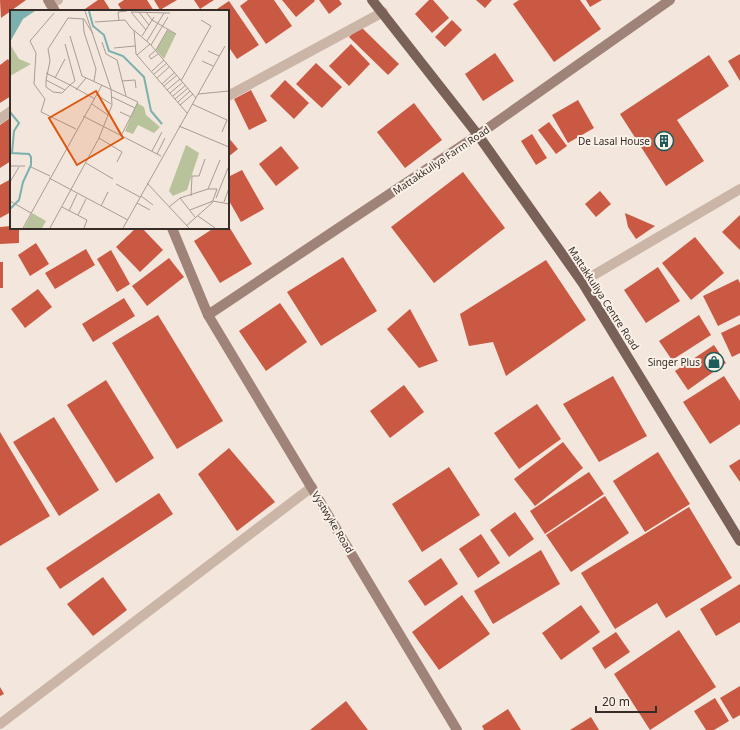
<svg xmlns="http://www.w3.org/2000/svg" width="740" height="730" font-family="'Noto Sans',sans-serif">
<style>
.building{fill:#ca5943}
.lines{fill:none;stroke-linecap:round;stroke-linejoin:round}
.street{stroke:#cbb5a7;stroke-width:10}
.secondary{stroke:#9f8378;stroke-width:10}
.primary{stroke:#7a6158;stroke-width:10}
.labels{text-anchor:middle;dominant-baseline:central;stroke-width:4;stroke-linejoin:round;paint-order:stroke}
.poi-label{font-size:10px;fill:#382c28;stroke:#faf1e8;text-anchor:end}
.street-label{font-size:10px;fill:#382c28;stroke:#faf1e8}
.inset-river{fill:none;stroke:#7ab1af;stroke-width:2}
.inset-road{fill:none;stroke:#a89c94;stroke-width:1}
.view{fill:#df570d;fill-opacity:0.15;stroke:#df570d;stroke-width:2}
.inset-edge{fill:none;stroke:#382c28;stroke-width:2}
</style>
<rect width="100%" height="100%" fill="#f3e6dc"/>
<g class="building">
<polygon points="0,0 26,0 1,18"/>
<polygon points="98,0 104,0 111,11 82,11"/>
<polygon points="124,0 147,0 154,11 122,11 118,4"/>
<polygon points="154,0 177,0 160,10"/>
<polygon points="194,0 214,0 200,9"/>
<polygon points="248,0 274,0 292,26 266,44 240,6"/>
<polygon points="282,0 314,0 315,1 296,17"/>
<polygon points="319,0 339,0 342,4 329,14"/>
<polygon points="429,0 433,0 449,18 432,33 415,14"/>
<polygon points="476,0 492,0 485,8"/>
<polygon points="519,0 580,0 601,29 554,62 513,4"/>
<polygon points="586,0 602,0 590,7"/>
<polygon points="229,1 259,45 237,59 228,46 228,11 214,11"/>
<polygon points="452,20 462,30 445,47 435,37"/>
<polygon points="360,26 399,64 388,75 349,37"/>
<polygon points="351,44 370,64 349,86 329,66"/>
<polygon points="495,53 514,81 483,101 465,74"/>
<polygon points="740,54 740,81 728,61"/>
<polygon points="709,55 729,86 677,120 704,161 666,186 620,114"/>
<polygon points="8,59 11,64 11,96 0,103 0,65"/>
<polygon points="316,63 342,87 322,108 296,84"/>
<polygon points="285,80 309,103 294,119 270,96"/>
<polygon points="251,90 267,121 249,130 234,99"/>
<polygon points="578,100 594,128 568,143 552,115"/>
<polygon points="414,103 442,140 405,168 377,132"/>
<polygon points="10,118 11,161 0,168 0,125"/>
<polygon points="549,122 567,146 556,154 538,130"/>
<polygon points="532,134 547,158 536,165 521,141"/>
<polygon points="228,137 238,149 228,157"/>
<polygon points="281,146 299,168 276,186 259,164"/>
<polygon points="242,170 264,209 241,222 228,199 228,177"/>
<polygon points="463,172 505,228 434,283 391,227"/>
<polygon points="11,179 11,212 0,218 0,185"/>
<polygon points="600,191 611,204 596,217 585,204"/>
<polygon points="625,213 655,226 636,239 628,227"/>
<polygon points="740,215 740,250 722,232"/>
<polygon points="228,225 252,264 220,283 194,241 214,228 228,228"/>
<polygon points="11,226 11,228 19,228 19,243 0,244 0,227"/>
<polygon points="136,228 142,228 163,250 140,272 116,247"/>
<polygon points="695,237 724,273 691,300 662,263"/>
<polygon points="36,243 49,264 30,276 18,255"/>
<polygon points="86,249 95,265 55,289 45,273"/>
<polygon points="111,250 130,284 117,292 97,259"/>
<polygon points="343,257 377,311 321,346 287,292"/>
<polygon points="169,258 184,277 147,306 132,286"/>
<polygon points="546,260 586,320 506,376 493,342 469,346 460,314"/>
<rect x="0" y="262" width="3" height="26"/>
<polygon points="658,267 680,301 646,323 624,290"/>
<polygon points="738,279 740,283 740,315 718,326 703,296"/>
<polygon points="38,289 52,307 25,328 11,309"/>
<polygon points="124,298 135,316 93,342 82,324"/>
<polygon points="280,303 307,342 266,371 239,331"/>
<polygon points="410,309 438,361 419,368 387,329"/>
<polygon points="158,315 223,421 177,449 112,343"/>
<polygon points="699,315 711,335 672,360 659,341"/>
<polygon points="740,324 740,353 732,357 721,333"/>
<polygon points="714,345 726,363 688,390 675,371"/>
<polygon points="613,376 647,436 599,462 563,404"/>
<polygon points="724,376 740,401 740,424 710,444 683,402"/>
<polygon points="106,380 154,458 116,483 67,405"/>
<polygon points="404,385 424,412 390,438 370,411"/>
<polygon points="537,404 561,439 519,469 494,433"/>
<polygon points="54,417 99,490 59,516 13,442"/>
<polygon points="0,432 50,516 0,546"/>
<polygon points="563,442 583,468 535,506 514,479"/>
<polygon points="229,448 275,502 237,531 198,474"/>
<polygon points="658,452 690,504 645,532 613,481"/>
<polygon points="740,459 740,482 729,466"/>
<polygon points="449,467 480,515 422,552 392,504"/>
<polygon points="589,472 604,494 545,534 530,511"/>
<polygon points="159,493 173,514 60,589 46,568"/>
<polygon points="605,496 629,533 571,572 546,535"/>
<polygon points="689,507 732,578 666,618 657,603 615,629 581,573"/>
<polygon points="515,512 534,539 509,557 490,530"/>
<polygon points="481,534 500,563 478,578 459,549"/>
<polygon points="541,550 560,584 493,624 474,591"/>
<polygon points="441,558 458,584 425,606 408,581"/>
<polygon points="103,577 127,610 93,636 67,604"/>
<polygon points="740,584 740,622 716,636 700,609"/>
<polygon points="462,595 490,634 439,670 412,632"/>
<polygon points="581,605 600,632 561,660 542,633"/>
<polygon points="679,630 716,687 650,730 614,674"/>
<polygon points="616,632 630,652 605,669 592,648"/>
<polygon points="740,686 740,715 733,719 720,698"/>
<polygon points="0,687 4,694 0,696"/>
<polygon points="715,698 729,721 714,730 706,730 694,711"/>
<polygon points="346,701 368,730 310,730"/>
<polygon points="508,709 521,730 484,730 482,726"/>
<polygon points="591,717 599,730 570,730"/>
</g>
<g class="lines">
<g class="street">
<polyline points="50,4 58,0"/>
<polyline points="228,96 383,12"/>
<polyline points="0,119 11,111"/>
<polyline points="582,282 740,189"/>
<polyline points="0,724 312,487"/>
</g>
<g class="secondary">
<polyline points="48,0 55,11"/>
<polyline points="172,228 208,315 457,730"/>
<polyline points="208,315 478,135 670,0"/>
</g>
<polyline class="primary" points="372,0 478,135 582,282 740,541"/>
</g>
<defs>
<g id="building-ring" transform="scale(1)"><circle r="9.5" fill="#faf1e8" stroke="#1c5b5a" stroke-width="1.5"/><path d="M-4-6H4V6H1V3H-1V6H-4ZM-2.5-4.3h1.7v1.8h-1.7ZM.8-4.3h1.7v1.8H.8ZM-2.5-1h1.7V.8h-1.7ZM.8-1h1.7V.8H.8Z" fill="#1c5b5a"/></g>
<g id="shop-ring" transform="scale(1)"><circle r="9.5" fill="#faf1e8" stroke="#1c5b5a" stroke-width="1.5"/><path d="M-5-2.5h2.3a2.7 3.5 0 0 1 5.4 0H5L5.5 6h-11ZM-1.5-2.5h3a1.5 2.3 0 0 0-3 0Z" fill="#1c5b5a"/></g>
</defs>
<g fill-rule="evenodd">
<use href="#building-ring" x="664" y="141"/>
<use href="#shop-ring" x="714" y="362"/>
</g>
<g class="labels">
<g class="poi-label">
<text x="650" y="141">De Lasal House</text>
<text x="700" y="362">Singer Plus</text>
</g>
<g class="street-label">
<text transform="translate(441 160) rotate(-34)">Mattakkuliya Farm Road</text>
<text transform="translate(604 298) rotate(57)">Mattakkuliya Centre Road</text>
<text transform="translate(333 522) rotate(59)">Vystwyke Road</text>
</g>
</g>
<g transform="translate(10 10)">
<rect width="219" height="219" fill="#f3e6dc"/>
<path d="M158,20L166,24L154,49L146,40ZM1,36L9,49L21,54L0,66ZM127,93L134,97L136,105L150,117L144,123L128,115L123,124L115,121ZM176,135L189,143L177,180L163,186L159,181ZM22,203L36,211L32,218H14Z" fill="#b8c29b"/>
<path d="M0,1H25L13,9L0,32Z" fill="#7ab1af"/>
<path class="inset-river" d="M79,1L83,16L94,25L99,41L113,46L134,67L141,101L152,114M0,102L9,113L4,121L2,143L19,144L21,147V155L13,172L9,190L0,199"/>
<path class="inset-road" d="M121,2L160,3M121,2L136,20M129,2L139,15M136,2L142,10L166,24M44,3L20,31L26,43L24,74L35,89L31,102L66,119M73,9L74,22L86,59L84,71M109,10L108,2L117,1M85,12L115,10L121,18L140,34L186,88M124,20L126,44L177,103M83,24L74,9L58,8L38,39L40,51L36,70V77L43,82L52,83L60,75L85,89M60,26L72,66L128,92L112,124M132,26L144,7M137,31L154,3M92,32L96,44L107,50L116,86M141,35L158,7M104,38L125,36M198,41L209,46M148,44L141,49L139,46L146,40L158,19M127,45L140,34M192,51L203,56M142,61L154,50M36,63L60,75L65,71L55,34M144,64L157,53M45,68L55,49M147,68L159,57M36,70L55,80M112,71L125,70L126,78M171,71L201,16L191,10M152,74L165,62M154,76L167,65M66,80L76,68M157,80L170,69M160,83L173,72M188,84L219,81M87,85L101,94M163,86L176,75M102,87L125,98M165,89L178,78M168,92L180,81M82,94L98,105M182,94L217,110L212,122M170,95L183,84M110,102L121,107M73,106L151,146M169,116L219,137M89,128L112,142L107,152M142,141L152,122M147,144L155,128M76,153L103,169M0,156H15M21,157L40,166M39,168L118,210M0,172L9,157M137,173L179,218M106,174L130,187M198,179L210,150M131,186L143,195M181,186L182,166H189L195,149M170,188L185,207M206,188L218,158M0,191L21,203M214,192L219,178M127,193L140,200M91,196L98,182M52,197L77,210L74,218M159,197L170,188L198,179H207L202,193L176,216M180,200L203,191L219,194M59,201L67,184M68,205L76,189M188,206L205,218M13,218L92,75M40,218L89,128L102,95L101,79L75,1M113,218L215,36"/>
<path class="view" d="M86,81L113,128L67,155L39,108Z"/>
<rect width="219" height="219" class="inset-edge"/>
</g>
<path d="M596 706v6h60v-6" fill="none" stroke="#382c28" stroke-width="2"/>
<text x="602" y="706" font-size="12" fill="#382c28" stroke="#faf1e8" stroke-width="3" paint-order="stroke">20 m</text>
</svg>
